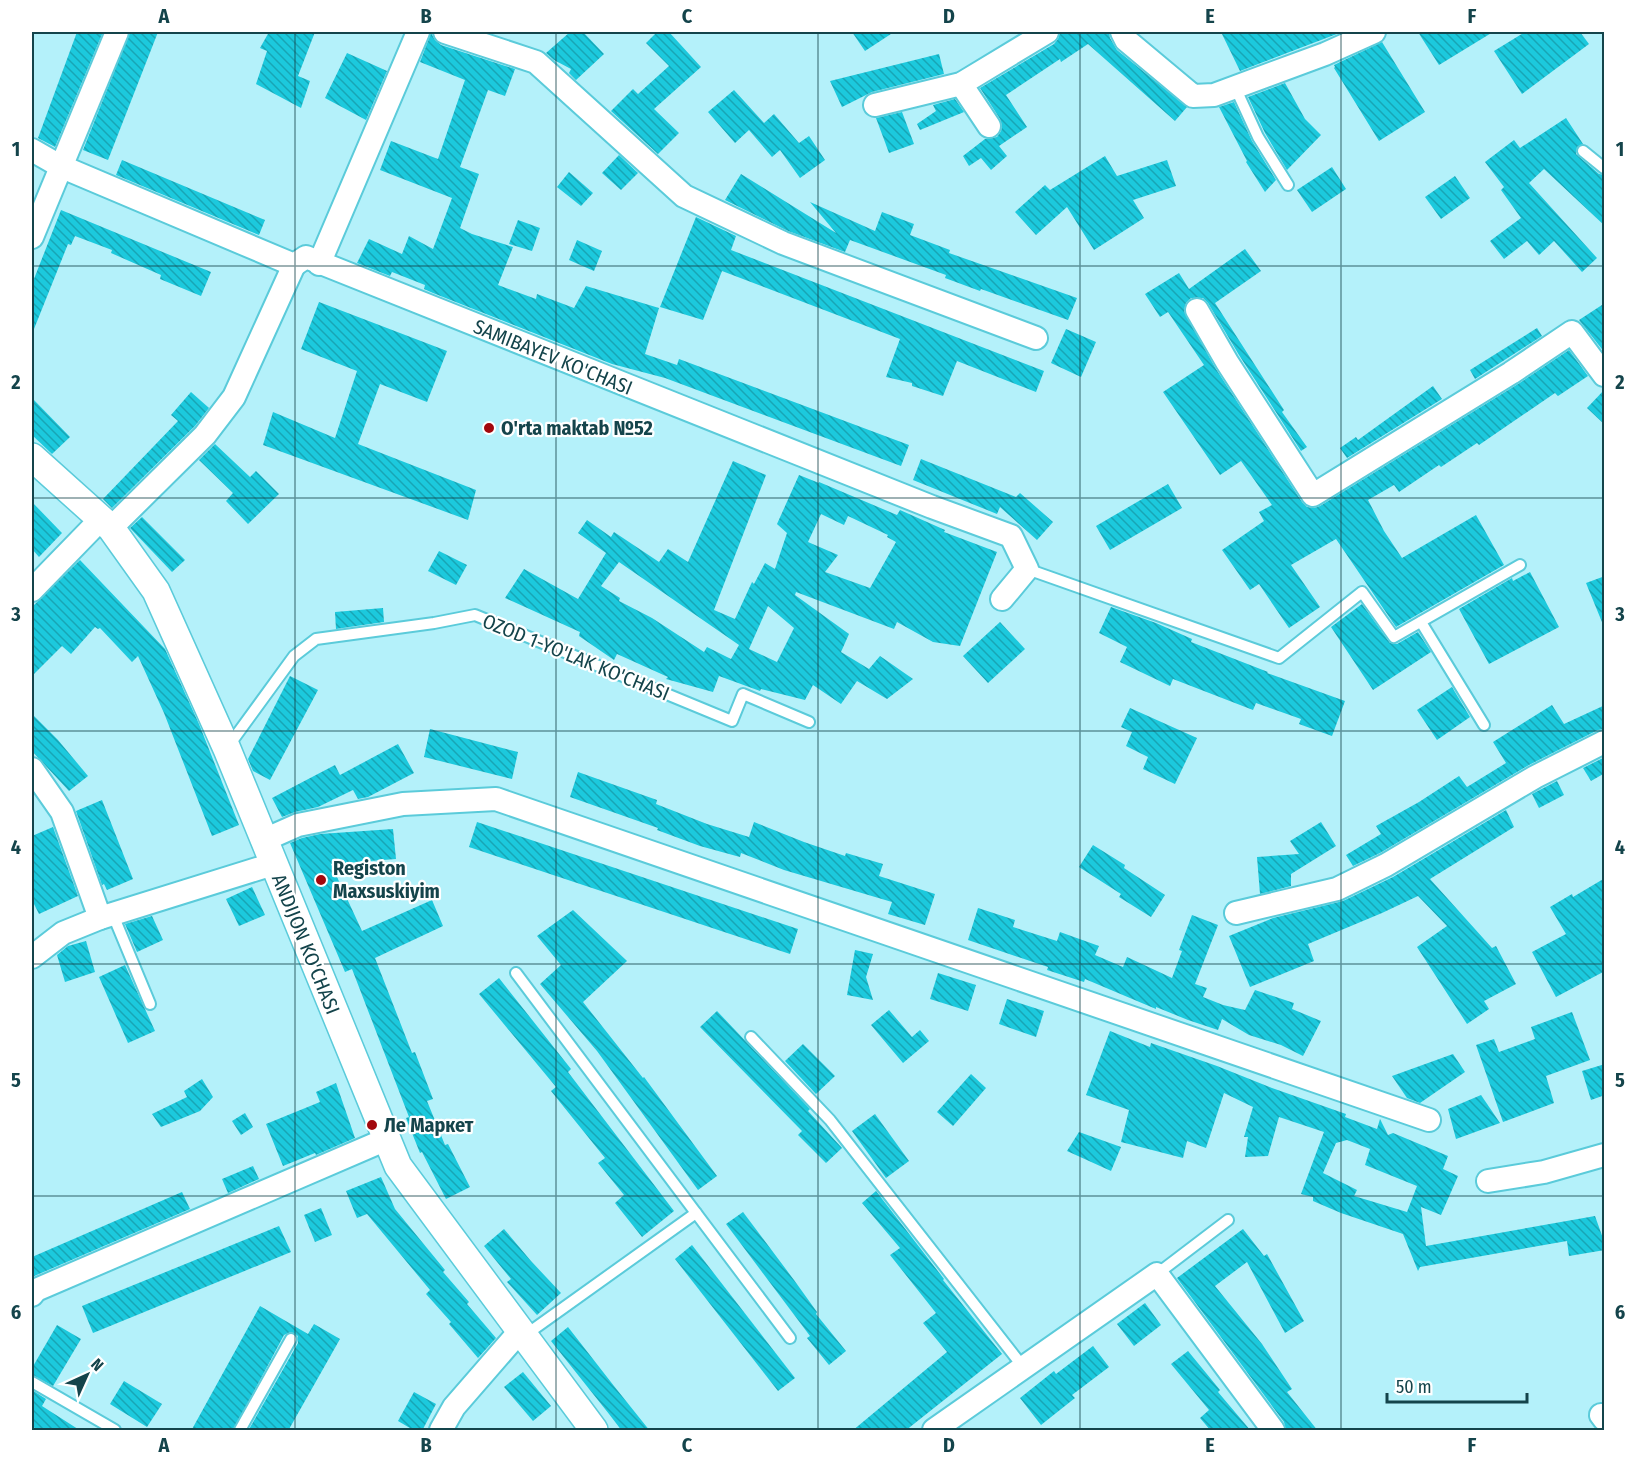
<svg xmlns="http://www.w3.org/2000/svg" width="1636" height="1462" font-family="'Fira Sans Condensed',sans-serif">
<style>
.building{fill:url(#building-back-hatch);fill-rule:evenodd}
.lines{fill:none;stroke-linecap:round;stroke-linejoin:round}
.service-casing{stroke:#5bcbda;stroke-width:14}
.minor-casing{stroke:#5bcbda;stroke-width:26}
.tertiary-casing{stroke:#5bcbda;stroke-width:30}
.service{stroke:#fff;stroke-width:10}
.minor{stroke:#fff;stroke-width:22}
.tertiary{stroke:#fff;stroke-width:27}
.grid{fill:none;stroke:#14444b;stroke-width:1.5;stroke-opacity:0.55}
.poi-dot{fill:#a2080d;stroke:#fff;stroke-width:2}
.labels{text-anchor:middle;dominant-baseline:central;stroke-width:4.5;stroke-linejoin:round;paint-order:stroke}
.street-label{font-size:20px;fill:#14444b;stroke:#fff}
.poi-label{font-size:20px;font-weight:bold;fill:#14444b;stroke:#fff;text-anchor:start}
.neatline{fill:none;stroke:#14444b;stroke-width:2}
.grid-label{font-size:20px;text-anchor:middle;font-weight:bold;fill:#14444b}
</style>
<defs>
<pattern id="building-back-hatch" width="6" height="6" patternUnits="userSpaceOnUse" patternTransform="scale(1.5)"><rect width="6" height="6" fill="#1cc9dd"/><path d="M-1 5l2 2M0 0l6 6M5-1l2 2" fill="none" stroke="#18a5b5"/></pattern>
</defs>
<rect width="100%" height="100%" fill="#b4f1fa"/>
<g class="building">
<polygon points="77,32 103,32 55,147 38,138"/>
<polygon points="130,32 158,32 108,160 83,150"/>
<polygon points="269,32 315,32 298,76 310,81 301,108 256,84 267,51 260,48"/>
<polygon points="570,32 583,32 604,54 576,80 569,73 571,69 554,60 546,53"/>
<polygon points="657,32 669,32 701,67 654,109 679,133 658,154 611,111 633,89 638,94 669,66 646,43"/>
<polygon points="852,32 894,32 865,51"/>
<polygon points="1060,32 1109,32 1110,38 1117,50 1187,107 1175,121 1088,44 1061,62 1060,59 1006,95 1027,127 999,146 1007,156 991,170 981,158 969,166 963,156 985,139 997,137 1001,131 1002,126 1000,119 980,88 1054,44 1058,39"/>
<polygon points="1221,32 1342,32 1240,71"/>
<polygon points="1418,32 1493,32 1439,65"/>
<polygon points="1525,32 1580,32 1589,44 1522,94 1494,51"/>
<polygon points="431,33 435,40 441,45 515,69 505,96 488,90 460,167 479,174 460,228 472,234 513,247 498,285 536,299 537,294 574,308 586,286 659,308 645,354 677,365 679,359 909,445 901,466 665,378 612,364 433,293 424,289 425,285 392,272 390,276 357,263 369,239 402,254 409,236 433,249 452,198 380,170 391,141 438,159 465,80 420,62"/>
<polygon points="1382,42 1425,112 1379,141 1334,68 1335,67 1334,65"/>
<polygon points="347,53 387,71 366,120 325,98"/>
<polygon points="939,54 944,74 872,92 842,107 830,81"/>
<polygon points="1285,83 1305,119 1321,135 1287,170 1265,133 1248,97"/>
<polygon points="734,90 764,123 774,114 799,143 809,136 825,160 800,178 780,150 772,157 749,130 735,143 708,112"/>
<polygon points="955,99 964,112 920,130 917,124 936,111 933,105"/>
<polygon points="1234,102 1252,141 1276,180 1265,192 1246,162 1247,161 1219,107"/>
<polygon points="902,112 914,144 889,153 876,118"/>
<polygon points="1566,118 1583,144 1577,147 1576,154 1599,174 1605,175 1605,226 1544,169 1529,183 1597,258 1582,272 1554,241 1539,255 1527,241 1504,259 1490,241 1521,218 1501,190 1504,187 1485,162 1514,140 1520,148"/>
<polygon points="619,155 638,173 621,190 602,173"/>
<polygon points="1105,156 1117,176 1167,160 1176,186 1133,200 1144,218 1094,250 1067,207 1036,235 1015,212 1045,185 1050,190"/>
<polygon points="122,160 265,220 259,235 116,175"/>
<polygon points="1332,167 1346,189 1312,212 1297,190"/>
<polygon points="569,172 593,193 581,206 557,187"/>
<polygon points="741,174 836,233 810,202 875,231 882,212 914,224 910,235 950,250 949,253 1077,298 1068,320 981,289 980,291 945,278 946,275 850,240 845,252 788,231 725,200"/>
<polygon points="1455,176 1470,198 1441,219 1425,197"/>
<polygon points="61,210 211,272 201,296 160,279 161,275 111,253 112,250 75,236 71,245 68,244 32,334 32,284"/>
<polygon points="696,217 736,236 731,250 1044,371 1036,392 957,361 943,396 912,386 912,383 886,377 900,339 722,271 703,320 660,307"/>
<polygon points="518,220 540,228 532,251 509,244"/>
<polygon points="577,240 602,251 594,271 569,260"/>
<polygon points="1245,249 1261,271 1215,303 1284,410 1282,412 1307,447 1301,451 1239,355 1208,303 1203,298 1191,298 1186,303 1184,311 1216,369 1302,502 1307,507 1314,508 1320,506 1518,384 1569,350 1588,376 1558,396 1555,393 1479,445 1477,443 1441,467 1439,465 1399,492 1394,485 1368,500 1384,531 1402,558 1476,515 1504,565 1396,627 1336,539 1291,565 1320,607 1289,628 1259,584 1250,590 1222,550 1264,521 1259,512 1272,505 1241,461 1220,475 1163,392 1204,365 1168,312 1160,317 1145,294 1179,273 1189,289"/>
<polygon points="319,302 447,351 427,402 380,384 358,444 476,490 468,520 263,445 273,412 335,438 357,371 301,349"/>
<polygon points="1605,303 1605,353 1579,320"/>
<polygon points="1537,328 1542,336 1475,379 1470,370"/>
<polygon points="1066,329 1096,342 1081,377 1051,363"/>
<polygon points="1433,386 1442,399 1347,458 1340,448 1356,437 1358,440"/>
<polygon points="1605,389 1605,425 1587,408"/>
<polygon points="191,392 209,408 195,426 112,508 103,499 178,421 171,415"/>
<polygon points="32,398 70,437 52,454 32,435"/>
<polygon points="215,444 250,477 256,471 279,494 248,524 226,501 233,493 199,460"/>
<polygon points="921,459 1016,497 1020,493 1053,522 1037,540 1000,507 997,514 913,480"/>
<path d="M733,461L766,475L714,610L735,619L752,582L754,584L765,563L775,569L787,533L777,524L799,475L819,483V482L897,515L900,510L945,530L944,532L997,552L960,646L933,642L897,622L894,629L796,592L795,595L849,634L841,652L869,669L880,656L913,679L887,699L857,681L841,704L813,685L805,700L761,689L760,691L719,676L713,692L666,679L668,677L617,654L614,660L579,636L580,632L505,598L524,569L578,599L606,553L578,533L587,520L611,537L614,532L659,562L668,549L688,562ZM821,514L844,525L848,516L888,535L887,537L896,542L870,588L825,572L838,555L808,542ZM619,562L739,645L731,659L707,647L704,652L652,618L619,601L620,598L601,586ZM768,606L794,628L777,662L749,649Z"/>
<polygon points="1168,484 1182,508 1110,550 1096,526"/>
<polygon points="32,502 62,533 39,557 32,549"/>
<polygon points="142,517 185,560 172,572 130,528"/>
<polygon points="439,551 467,565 456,585 428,571"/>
<polygon points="80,560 165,649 199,724 239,825 212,836 164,713 138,656 132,662 100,628 98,629 95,627 71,654 62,646 32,676 32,607"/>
<polygon points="1530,572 1559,627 1489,664 1459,609 1512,578 1513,581"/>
<polygon points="1605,576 1605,627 1604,627 1586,583"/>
<polygon points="1362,604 1390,643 1397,644 1418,632 1431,652 1373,690 1331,627"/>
<polygon points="1111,607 1156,623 1192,639 1191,642 1268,672 1267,673 1345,701 1332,736 1299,724 1301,719 1256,703 1253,710 1173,679 1170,686 1120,662 1127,647 1099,633"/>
<polygon points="383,608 384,622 336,629 335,612"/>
<polygon points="1000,622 1025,649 988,683 963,656"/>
<polygon points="290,676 318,690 270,780 253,771 248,759"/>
<polygon points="1452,687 1470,717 1437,740 1417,710"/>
<polygon points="1552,705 1564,724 1605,705 1605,729 1598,730 1529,765 1380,853 1353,866 1346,855 1381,834 1376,826 1419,802 1459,776 1467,787 1506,763 1493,742"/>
<polygon points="1130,708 1197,738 1175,784 1143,769 1148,757 1126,746 1132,732 1121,727"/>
<polygon points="32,714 58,740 88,776 69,791 32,751"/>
<polygon points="430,729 518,752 512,779 424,757"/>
<polygon points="398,744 414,773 368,797 358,799 353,790 318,807 295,812 282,817 272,798 335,765 340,775"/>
<polygon points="1605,757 1605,773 1591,781 1583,768"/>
<polygon points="578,772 657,800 656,804 707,824 749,837 754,822 804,842 845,856 846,853 883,864 879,876 935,894 925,925 888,914 892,902 784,870 741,853 740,857 700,846 657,830 658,828 570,797"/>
<polygon points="1557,781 1564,795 1539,808 1532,794"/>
<polygon points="102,800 133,879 107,890 104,884 102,885 76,811"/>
<polygon points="1506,810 1514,827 1430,879 1492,948 1496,946 1516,984 1484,1001 1489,1009 1467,1024 1417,947 1447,926 1418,896 1382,913 1308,944 1314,961 1250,987 1229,936 1273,918 1343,901 1393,877"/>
<polygon points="477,822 798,929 790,954 469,847"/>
<polygon points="1321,822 1336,846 1291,874 1291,886 1260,894 1257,857 1299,854 1290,841"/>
<polygon points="53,827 78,896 39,914 32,900 32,836"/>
<polygon points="393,829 396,859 331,864 362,931 432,900 443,926 375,958 412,1053 415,1052 433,1099 427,1101 445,1145 448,1144 470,1187 446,1199 422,1152 420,1153 406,1118 409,1117 352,969 345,972 290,843 302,838 320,834"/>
<polygon points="1093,845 1125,865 1124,868 1165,895 1151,917 1119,897 1121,894 1079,867"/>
<polygon points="1605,878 1605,971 1556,997 1532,952 1566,934 1550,907 1572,894 1573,897"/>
<polygon points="252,887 265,915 239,926 226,899"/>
<polygon points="978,908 1015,920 1013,927 1057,941 1060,932 1099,946 1095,955 1123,967 1127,957 1172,978 1182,951 1179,950 1192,915 1218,925 1195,984 1207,988 1203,997 1223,1005 1245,1010 1255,990 1294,1003 1292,1009 1321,1021 1303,1056 1281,1045 1249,1035 1222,1019 1218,1030 1188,1020 1156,1007 1156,1009 1085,979 1084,982 1047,970 1048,967 968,940"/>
<polygon points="573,910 627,961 583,1002 643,1078 644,1077 717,1176 698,1190 597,1051 540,984 561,965 537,936"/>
<polygon points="152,916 163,940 137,952 125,924"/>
<polygon points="86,941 95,972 65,982 57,955 68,946"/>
<polygon points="855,950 873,954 866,977 873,1000 847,995"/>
<polygon points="125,965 155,1031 128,1043 99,977"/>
<polygon points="938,973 976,985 968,1011 930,999"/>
<polygon points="499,978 571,1069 568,1072 674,1211 642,1237 615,1203 624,1195 598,1163 605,1158 551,1091 556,1087 479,994"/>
<polygon points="1007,999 1044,1011 1036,1037 999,1024"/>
<polygon points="889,1010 912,1037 920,1030 929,1041 903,1063 871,1025"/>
<polygon points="717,1011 810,1109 808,1111 842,1148 826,1163 798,1135 802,1131 700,1027"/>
<polygon points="1572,1012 1590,1060 1546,1076 1554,1103 1503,1122 1476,1045 1494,1039 1499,1052 1535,1039 1531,1027"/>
<path d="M1110,1031L1150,1047L1151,1043L1217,1066L1272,1088L1346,1114L1345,1117L1377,1129L1380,1119L1388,1135L1393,1133L1448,1156L1443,1169L1458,1176L1441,1215L1421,1207L1426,1246L1595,1216L1605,1244V1250L1569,1256L1567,1241L1420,1267L1418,1271L1403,1234L1341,1213L1313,1201V1197L1301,1194L1324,1132L1279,1117L1268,1156L1245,1157L1248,1137H1244L1253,1107L1224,1093L1206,1148L1187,1141L1183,1158L1121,1142L1129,1110L1086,1095ZM1347,1140L1370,1149L1365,1165L1417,1186L1407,1212L1354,1196L1357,1190L1323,1173L1336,1143Z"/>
<polygon points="803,1044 835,1076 816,1094 785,1061"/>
<polygon points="1453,1054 1465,1072 1420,1103 1407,1098 1392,1076"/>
<polygon points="1605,1064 1605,1095 1591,1100 1582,1071"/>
<polygon points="971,1074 986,1088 953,1126 937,1112"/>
<polygon points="202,1079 213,1097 200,1111 161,1127 152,1114 187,1097 184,1091"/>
<polygon points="336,1083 355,1138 316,1155 315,1153 283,1166 266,1124 320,1102 316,1092"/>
<polygon points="1481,1095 1500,1123 1456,1139 1448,1109"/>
<polygon points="245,1113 253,1127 241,1135 232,1121"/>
<polygon points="875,1114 909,1161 886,1178 852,1131"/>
<polygon points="1079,1132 1121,1147 1111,1171 1067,1151"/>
<polygon points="253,1166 259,1179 228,1193 222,1179"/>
<polygon points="381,1177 395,1209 445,1270 443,1272 469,1302 467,1304 496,1338 478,1358 449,1324 451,1322 426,1294 430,1290 367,1214 357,1218 346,1191"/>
<polygon points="876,1191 944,1279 943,1280 1002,1354 905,1431 852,1431 947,1352 923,1323 936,1313 890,1255 900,1248 862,1203"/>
<polygon points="182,1192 190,1209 32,1277 32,1257"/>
<polygon points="321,1208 332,1235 315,1242 304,1215"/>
<polygon points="743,1212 794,1280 817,1312 816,1314 846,1351 829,1365 807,1338 810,1336 726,1224"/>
<polygon points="279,1226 291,1252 93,1333 82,1306"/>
<polygon points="504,1229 531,1261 561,1293 537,1315 507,1282 511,1279 484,1246"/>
<polygon points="1243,1229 1264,1256 1267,1254 1304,1321 1285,1333 1247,1262 1215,1286 1262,1344 1292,1389 1287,1392 1318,1431 1286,1431 1284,1422 1177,1278"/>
<polygon points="692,1245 795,1378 778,1391 675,1259"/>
<polygon points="1145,1303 1161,1325 1134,1346 1117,1324"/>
<polygon points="260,1306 308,1334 314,1324 340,1339 288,1431 248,1431 298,1343 298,1336 291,1332 284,1335 233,1431 191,1431"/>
<polygon points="57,1325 81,1339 53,1386 32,1375 32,1368"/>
<polygon points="568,1327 614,1386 650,1431 622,1431 609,1414 551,1341"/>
<polygon points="1093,1346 1109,1367 1072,1395 1075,1398 1041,1425 1020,1398 1054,1371 1056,1374"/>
<polygon points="1188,1351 1220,1390 1218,1392 1251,1431 1211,1431 1200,1418 1209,1410 1171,1364"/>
<polygon points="523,1372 551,1406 533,1421 504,1387"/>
<polygon points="124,1381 162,1404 147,1427 110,1404"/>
<polygon points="32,1390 46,1399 42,1406 81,1431 39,1431 32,1426"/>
<polygon points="414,1392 436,1404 422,1431 415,1431 398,1421"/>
</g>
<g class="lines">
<g class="service-casing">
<g id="service">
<polyline points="1235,87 1258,137 1288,185"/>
<polyline points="1583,151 1604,168"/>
<polyline points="1027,569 1279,658 1362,592 1394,637 1520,565"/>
<polyline points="1421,622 1484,725"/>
<polyline points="227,748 294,656 316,639 434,623 475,615 732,721 743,694 809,722"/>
<polyline points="113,915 150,1004"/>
<polyline points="516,973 696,1213 524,1336"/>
<polyline points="751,1037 830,1120 1024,1368"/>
<polyline points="696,1213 790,1338"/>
<polyline points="1157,1274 1228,1220"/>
<polyline points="32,1382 115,1430"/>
<polyline points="240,1430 291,1339"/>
</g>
</g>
<g class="minor-casing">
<g id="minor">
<polyline points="445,32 536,62 684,196 783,243 1036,338"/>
<polyline points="1122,32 1126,40 1193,96 1214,95 1325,54 1374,32"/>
<polyline points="961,84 989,126"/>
<polyline points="875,105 961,84 1047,32"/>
<polyline points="32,150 60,166 294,265 306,257 932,507 1011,536 1027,569 1002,599"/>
<polyline points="32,237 117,32"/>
<polyline points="319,264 418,32"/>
<polyline points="1197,310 1227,362 1313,495 1511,373 1572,332 1604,375"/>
<polyline points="111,528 205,435 234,397 294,265"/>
<polyline points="32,590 102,518"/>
<polyline points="32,769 62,812 100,918"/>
<polyline points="264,840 298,825 403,804 496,799 1429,1120"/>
<polyline points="1236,913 1337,889 1386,865 1535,777 1604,742"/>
<polyline points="32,957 63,933 100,918 273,864"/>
<polyline points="1488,1181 1544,1172 1604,1155"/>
<polyline points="32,1295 36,1290 387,1139"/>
<polyline points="1601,1415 1604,1419"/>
<polyline points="441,1430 454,1407 520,1331"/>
<polyline points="934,1430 1157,1274 1273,1430"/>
</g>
</g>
<g class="tertiary-casing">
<polyline id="tertiary" points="32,457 111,528 156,591 227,749 398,1166 594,1430"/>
</g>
<use href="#service" class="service"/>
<use href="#minor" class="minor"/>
<use href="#tertiary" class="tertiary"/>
</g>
<path class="grid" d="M295,32V1430M556,32V1430M818,32V1430M1080,32V1430M1341,32V1430M32,266H1604M32,498H1604M32,731H1604M32,964H1604M32,1196H1604"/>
<g class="poi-dot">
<circle cx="489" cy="428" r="6"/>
<circle cx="321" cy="880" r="6"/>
<circle cx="372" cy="1125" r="6"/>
</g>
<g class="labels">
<g class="street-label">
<text transform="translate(553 357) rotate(22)">SAMIBAYEV KO'CHASI</text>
<text transform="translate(576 657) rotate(22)">OZOD 1-YO'LAK KO'CHASI</text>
<text transform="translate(306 944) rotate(68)">ANDIJON KO'CHASI</text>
</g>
<g class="poi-label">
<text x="501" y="428">O'rta maktab №52</text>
<text x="333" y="868">Registon<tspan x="333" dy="23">Maxsuskiyim</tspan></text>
<text x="384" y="1125">Ле Маркет</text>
</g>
</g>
<rect width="1636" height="1462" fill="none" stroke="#ffffff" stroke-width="66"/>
<g transform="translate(87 1375) rotate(45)" stroke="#ffffff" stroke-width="4.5" paint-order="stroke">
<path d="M0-4.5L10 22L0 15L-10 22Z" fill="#14444b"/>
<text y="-9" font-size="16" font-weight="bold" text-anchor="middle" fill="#14444b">N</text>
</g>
<path d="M1387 1393v9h140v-9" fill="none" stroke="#14444b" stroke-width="3"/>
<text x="1396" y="1393" font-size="18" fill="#14444b" stroke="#ffffff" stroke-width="4.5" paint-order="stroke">50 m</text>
<rect x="33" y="33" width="1570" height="1396" class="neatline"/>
<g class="grid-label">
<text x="164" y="23">A</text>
<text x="426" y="23">B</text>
<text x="687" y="23">C</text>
<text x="949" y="23">D</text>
<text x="1210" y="23">E</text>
<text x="1472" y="23">F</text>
<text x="16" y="156">1</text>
<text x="1620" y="156">1</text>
<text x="16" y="389">2</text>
<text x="1620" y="389">2</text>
<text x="16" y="621">3</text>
<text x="1620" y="621">3</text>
<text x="16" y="854">4</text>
<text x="1620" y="854">4</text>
<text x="16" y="1087">5</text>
<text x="1620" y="1087">5</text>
<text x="16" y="1319">6</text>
<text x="1620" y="1319">6</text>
<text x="164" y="1452">A</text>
<text x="426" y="1452">B</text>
<text x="687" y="1452">C</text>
<text x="949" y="1452">D</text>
<text x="1210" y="1452">E</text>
<text x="1472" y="1452">F</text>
</g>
</svg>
